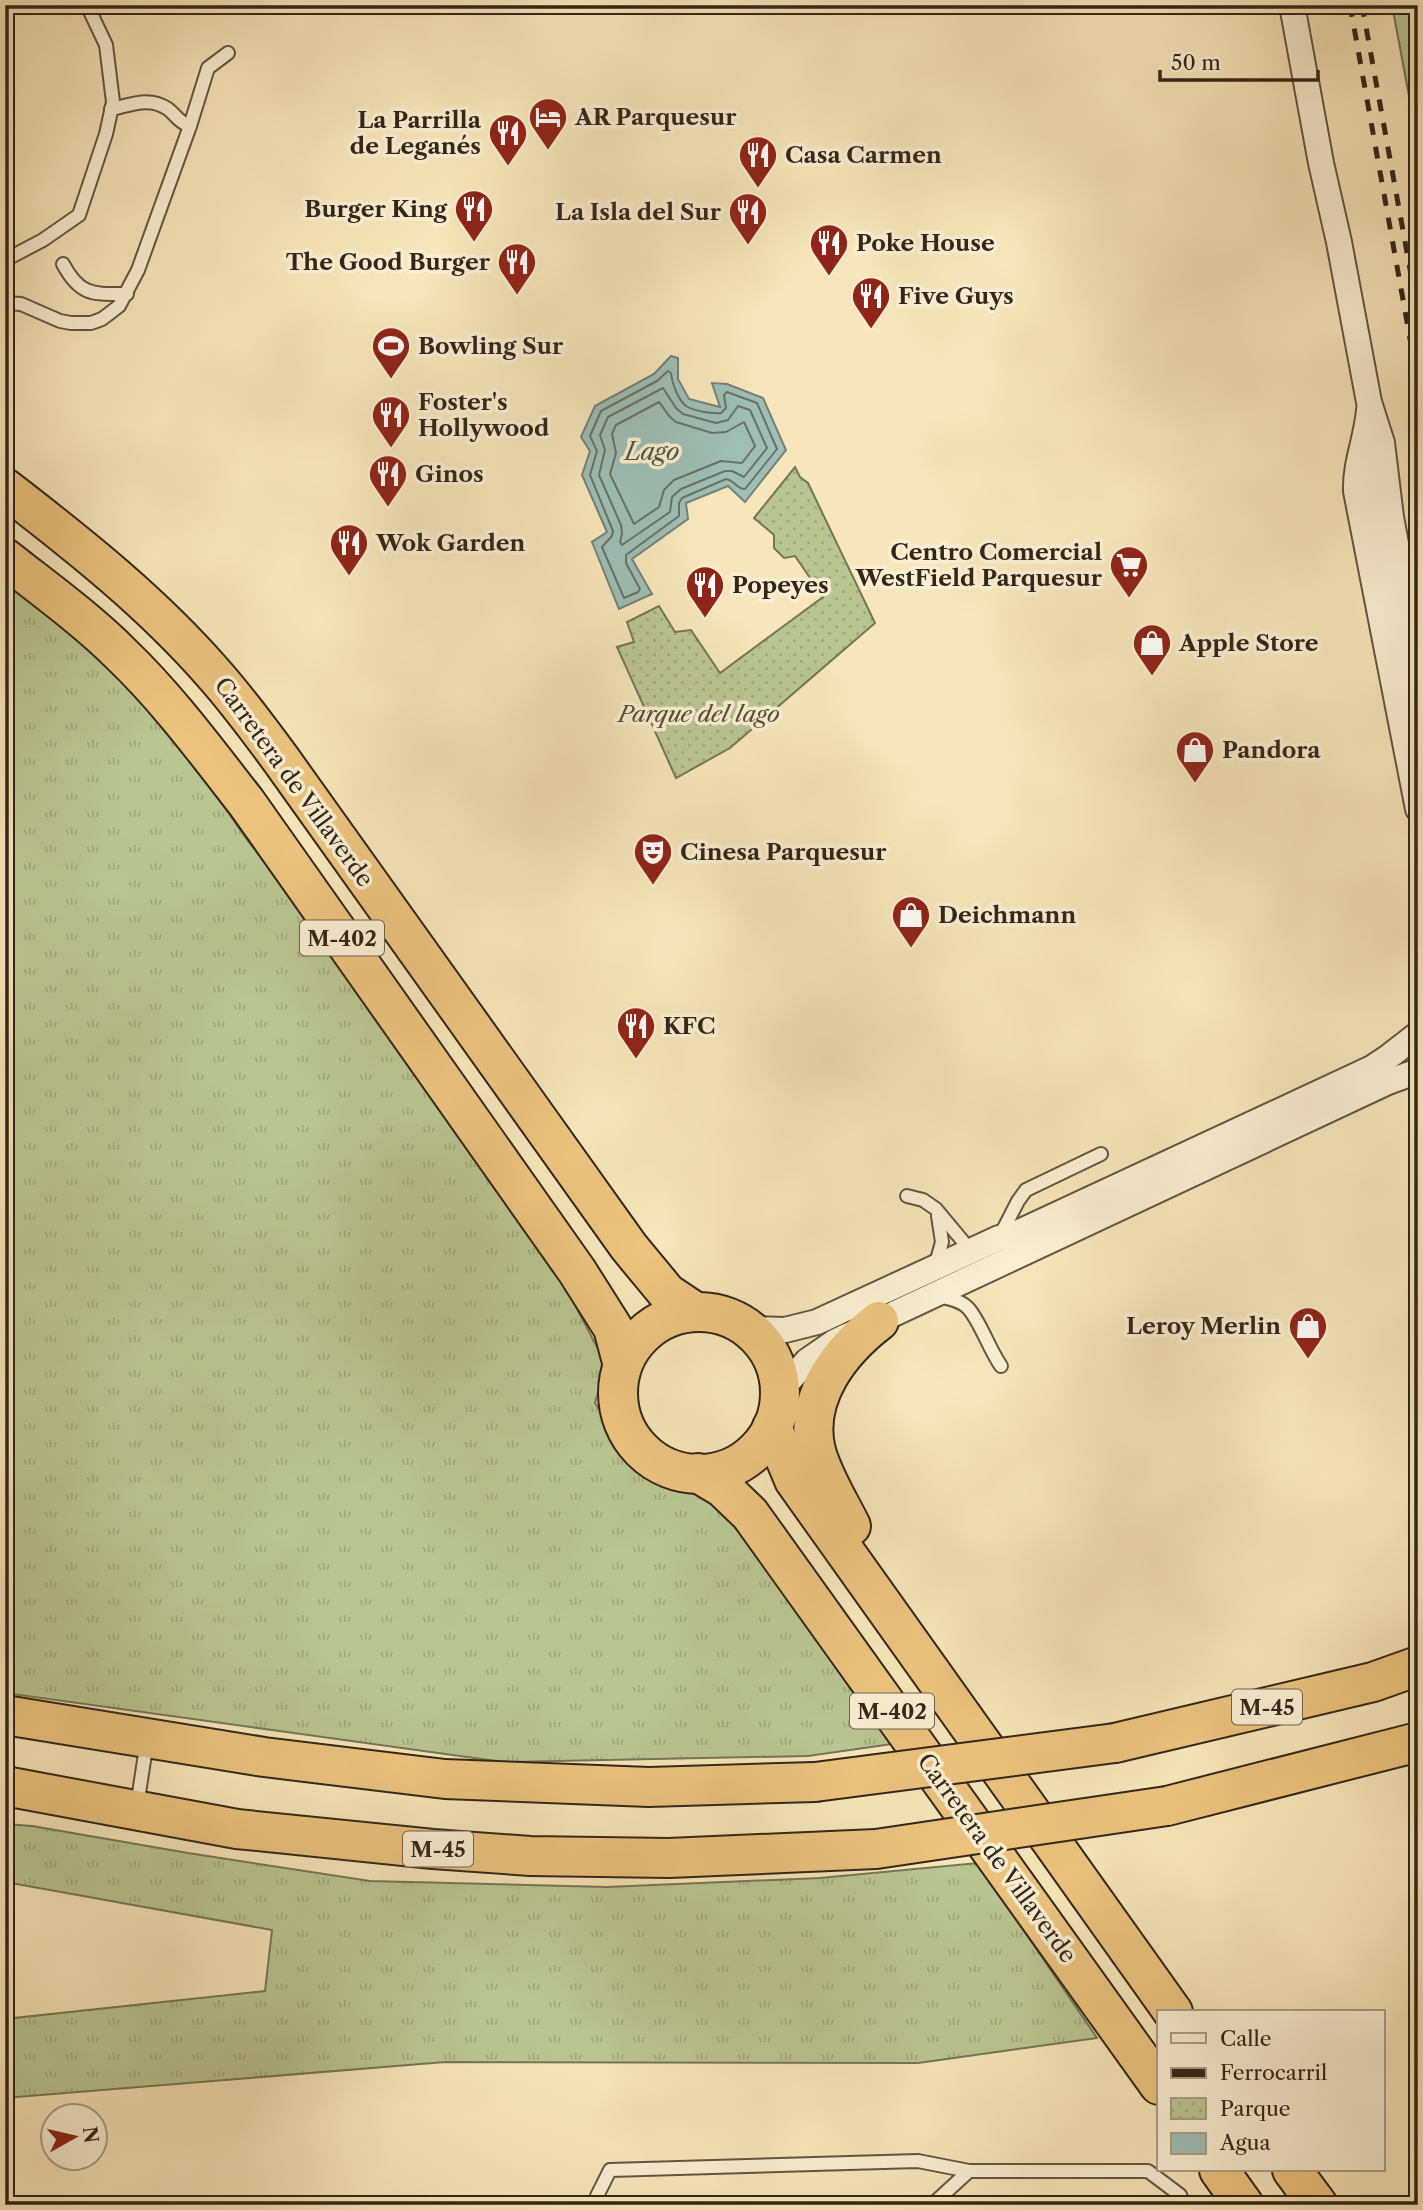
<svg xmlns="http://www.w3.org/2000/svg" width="1423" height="2210" font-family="'Libre Caslon Text',serif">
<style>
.grass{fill:url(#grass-tufts);stroke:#767655;stroke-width:2}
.park{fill:url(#park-dots);stroke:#767655;stroke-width:2}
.water{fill:#9ebeb6;stroke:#738177;stroke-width:2}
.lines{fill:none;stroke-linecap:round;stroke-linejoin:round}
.shore{stroke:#687267;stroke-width:2}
.lane-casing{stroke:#635641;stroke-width:16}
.street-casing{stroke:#635641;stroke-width:28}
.highway-casing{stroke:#322618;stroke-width:42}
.lane{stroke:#faefd3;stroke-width:12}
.street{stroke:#faefd3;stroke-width:24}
.highway{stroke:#ecc37e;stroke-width:38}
.rail{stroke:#322618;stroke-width:5;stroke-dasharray:12 12;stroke-linecap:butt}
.highway-bridge-casing{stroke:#322618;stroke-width:42;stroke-linecap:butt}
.highway-bridge{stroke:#ecc37e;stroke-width:38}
.labels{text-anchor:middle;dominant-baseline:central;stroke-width:7;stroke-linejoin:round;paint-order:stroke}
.shield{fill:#faefd3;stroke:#6e6250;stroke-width:2}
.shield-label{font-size:21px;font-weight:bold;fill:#322618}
.poi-label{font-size:23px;font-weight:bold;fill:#322618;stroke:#faefd3;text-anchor:start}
.park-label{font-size:23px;font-style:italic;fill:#544e36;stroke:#faefd3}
.street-label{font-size:23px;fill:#322618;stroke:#faefd3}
.water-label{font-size:24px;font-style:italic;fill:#525447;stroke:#faefd3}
</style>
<defs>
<pattern id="grass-tufts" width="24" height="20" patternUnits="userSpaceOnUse" patternTransform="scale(1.75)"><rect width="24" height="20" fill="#bac692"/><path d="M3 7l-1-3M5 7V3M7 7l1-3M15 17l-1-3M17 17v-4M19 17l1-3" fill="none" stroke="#a0aa7d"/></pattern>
<pattern id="park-dots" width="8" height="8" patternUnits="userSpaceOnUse" patternTransform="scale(1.75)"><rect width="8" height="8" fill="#bac692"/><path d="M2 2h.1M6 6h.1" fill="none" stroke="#a0aa7d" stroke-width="1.8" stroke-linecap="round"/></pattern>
</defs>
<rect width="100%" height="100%" fill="#f7e6bb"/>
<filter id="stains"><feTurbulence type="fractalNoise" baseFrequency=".00286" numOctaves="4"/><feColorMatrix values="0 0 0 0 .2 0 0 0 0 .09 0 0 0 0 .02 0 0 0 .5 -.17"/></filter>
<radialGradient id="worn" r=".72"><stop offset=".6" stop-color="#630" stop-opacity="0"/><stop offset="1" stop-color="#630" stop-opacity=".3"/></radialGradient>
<g class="grass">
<polygon points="1392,5 1418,5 1418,144"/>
<polygon points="5,577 146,696 248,841 371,996 556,1269 606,1364 595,1403 634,1458 695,1488 743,1527 899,1743 808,1756 503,1762 5,1693"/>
<polygon points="5,1824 32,1826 188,1853 370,1881 607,1887 820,1878 978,1863 1097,2038 918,2063 445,2062 5,2098 5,2019 265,1991 272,1930 5,1882"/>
</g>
<polygon class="park" points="795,467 800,477 808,483 875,623 730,748 676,778 617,647 634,642 627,622 659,606 675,632 691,630 720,673 823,597 795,556 784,558 774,548 774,535 754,518"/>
<polygon class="water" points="671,356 678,358 678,379 689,399 720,407 712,383 727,384 763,398 786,450 745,502 728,486 686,503 688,519 632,559 652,594 619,609 592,542 607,532 582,475 590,451 581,437 595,406 654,374"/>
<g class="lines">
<g class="shore">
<path d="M668,371L671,373C672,383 678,400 686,406C694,411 712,414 721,413L726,408L724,395L727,392L757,403L777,449L745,489C738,490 734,480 726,479L682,498L679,503V516L626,555V563L640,589L638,592L624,598L602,547L612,536L613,531L590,475L597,451L590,436L601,411L657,381Z"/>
<polygon points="663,388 676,408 683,414 716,423 728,420 738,406 750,410 767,448 744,477 732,471 725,471 681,489 672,497 670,512 622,545 620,542 622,534 621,525 599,475 605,450 600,435 608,417"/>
<polygon points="659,402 670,417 676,422 712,433 726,432 744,422 755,446 742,463 721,461 674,480 664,490 659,507 634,524 610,474 616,453 612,434 616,425"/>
</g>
<g class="lane-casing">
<g id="lane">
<path d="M111,109C131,105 149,96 168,109C177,116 178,122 190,126"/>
<polyline points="5,260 43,240 79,215 106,134 113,102 106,45 87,5"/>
<path d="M63,264C80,296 93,294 127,294"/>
<polyline points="5,303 21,304 60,321 71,323 91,323 102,319 119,306 138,270 190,126 208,68 228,53"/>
<polyline points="1378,453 1372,473 1372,496 1418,739"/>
<polyline points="907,1196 923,1200 936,1209 971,1251"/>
<polyline points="1000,1236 1018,1201 1026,1190 1101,1154"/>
<polyline points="935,1267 942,1242 938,1216"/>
<path d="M937,1296C947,1298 960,1300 968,1308C980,1321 989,1349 1001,1366"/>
<polyline points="137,1806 147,1741"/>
<polyline points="602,2205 597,2196 610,2170 918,2161 969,2171 1148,2171 1180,2195 1184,2205"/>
<polyline points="932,2205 969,2171"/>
</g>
</g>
<g class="street-casing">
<g id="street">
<polyline points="1292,5 1321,163 1339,242 1369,402 1382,443 1391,517 1418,661"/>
<path d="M1369,410C1367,437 1355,463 1356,491L1418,809"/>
<polyline points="749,1329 785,1330 817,1322 999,1238 1015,1234 1372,1068 1387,1058 1418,1034"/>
<polyline points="779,1392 807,1361 836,1341 1388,1082 1418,1071"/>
</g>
</g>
<g class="highway-casing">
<g id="highway">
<path d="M5,488C79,545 152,603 213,673C238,701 260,731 282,761L629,1247L667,1293L694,1311"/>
<path d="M5,558C44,589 86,619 121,654C168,699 206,751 246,802L577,1271L613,1328L622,1362"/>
<circle cx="699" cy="1393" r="81"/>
<polyline points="772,1427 794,1480 1173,2012"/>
<polyline points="698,1473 723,1488 750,1514 1159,2085"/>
<path d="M851,1526C839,1502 823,1477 816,1451C803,1398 840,1351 879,1321"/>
<polyline points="5,1715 264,1757 445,1779 649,1787 815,1782"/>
<polyline points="1115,1743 1373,1682 1418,1666"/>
<polyline points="5,1786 237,1829 433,1849 530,1856 669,1858 876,1849"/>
<polyline points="1167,1806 1418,1742"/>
<polyline points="1219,2170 1244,2205"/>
<polyline points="1292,2170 1318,2205"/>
</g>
</g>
<use href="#lane" class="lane"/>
<use href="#street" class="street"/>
<use href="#highway" class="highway"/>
<g class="rail">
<polyline points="1350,5 1418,383"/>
<polyline points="1362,5 1418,313"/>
</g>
<g class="highway-bridge-casing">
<g id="highway-bridge">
<polyline points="815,1782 1115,1743"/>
<polyline points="876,1849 1167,1806"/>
</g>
</g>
<use href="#highway-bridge" class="highway-bridge"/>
</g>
<defs>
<g id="hotel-pin" transform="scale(2.0125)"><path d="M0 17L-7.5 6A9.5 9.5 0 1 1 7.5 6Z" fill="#8f2418" stroke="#faefd3"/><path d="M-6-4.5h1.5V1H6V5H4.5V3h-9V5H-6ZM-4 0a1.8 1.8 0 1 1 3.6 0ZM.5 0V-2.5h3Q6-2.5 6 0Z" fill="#fff"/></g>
<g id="restaurant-pin" transform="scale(2.0125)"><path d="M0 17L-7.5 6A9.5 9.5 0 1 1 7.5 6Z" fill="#8f2418" stroke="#faefd3"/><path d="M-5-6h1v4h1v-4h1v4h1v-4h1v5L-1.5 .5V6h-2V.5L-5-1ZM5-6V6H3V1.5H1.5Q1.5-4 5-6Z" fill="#fff"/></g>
<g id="stadium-pin" transform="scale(2.0125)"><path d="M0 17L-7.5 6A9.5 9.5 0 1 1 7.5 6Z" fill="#8f2418" stroke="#faefd3"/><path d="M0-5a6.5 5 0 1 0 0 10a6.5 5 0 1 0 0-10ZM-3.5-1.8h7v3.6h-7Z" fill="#fff"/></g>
<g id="supermarket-pin" transform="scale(2.0125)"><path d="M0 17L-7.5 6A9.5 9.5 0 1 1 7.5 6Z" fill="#8f2418" stroke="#faefd3"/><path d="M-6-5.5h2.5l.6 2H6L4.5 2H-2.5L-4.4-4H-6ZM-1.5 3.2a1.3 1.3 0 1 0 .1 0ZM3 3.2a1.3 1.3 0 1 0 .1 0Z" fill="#fff"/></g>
<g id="shop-pin" transform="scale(2.0125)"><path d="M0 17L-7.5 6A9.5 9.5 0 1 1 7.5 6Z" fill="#8f2418" stroke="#faefd3"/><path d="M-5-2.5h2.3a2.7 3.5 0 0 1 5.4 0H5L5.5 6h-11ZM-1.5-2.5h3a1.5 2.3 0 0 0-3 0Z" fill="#fff"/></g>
<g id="theatre-pin" transform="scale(2.0125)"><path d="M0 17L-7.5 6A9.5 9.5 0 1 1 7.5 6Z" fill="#8f2418" stroke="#faefd3"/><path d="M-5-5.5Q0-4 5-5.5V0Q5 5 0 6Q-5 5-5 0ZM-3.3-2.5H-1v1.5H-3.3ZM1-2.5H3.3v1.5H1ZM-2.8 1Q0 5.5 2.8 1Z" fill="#fff"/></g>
</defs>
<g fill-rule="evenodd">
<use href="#hotel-pin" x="548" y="117"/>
<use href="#restaurant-pin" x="508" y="133"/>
<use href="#restaurant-pin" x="758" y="155"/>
<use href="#restaurant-pin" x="474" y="209"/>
<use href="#restaurant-pin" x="748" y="212"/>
<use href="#restaurant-pin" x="829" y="243"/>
<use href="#restaurant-pin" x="517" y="262"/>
<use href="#restaurant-pin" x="871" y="296"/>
<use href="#stadium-pin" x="391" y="346"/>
<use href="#restaurant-pin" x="391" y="415"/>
<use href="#restaurant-pin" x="388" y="474"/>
<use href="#restaurant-pin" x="349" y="543"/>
<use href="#supermarket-pin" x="1129" y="565"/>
<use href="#restaurant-pin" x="705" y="585"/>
<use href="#shop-pin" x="1152" y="643"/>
<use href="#shop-pin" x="1195" y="750"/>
<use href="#theatre-pin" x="653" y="852"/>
<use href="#shop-pin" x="911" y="915"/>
<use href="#restaurant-pin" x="636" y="1026"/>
<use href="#shop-pin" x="1308" y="1326"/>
</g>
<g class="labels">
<g class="shield">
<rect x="300" y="920.5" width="84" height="35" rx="5"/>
<rect x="1232" y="1689.5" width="70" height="35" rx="5"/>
<rect x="850" y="1693.5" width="84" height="35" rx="5"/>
<rect x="403" y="1831.5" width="70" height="35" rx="5"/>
</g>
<g class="shield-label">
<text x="342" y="938">M-402</text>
<text x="1267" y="1707">M-45</text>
<text x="892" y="1711">M-402</text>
<text x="438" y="1849">M-45</text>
</g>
<g class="poi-label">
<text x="575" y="117">AR Parquesur</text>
<text x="481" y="120" text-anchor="end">La Parrilla<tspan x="481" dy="26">de Leganés</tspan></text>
<text x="785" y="155">Casa Carmen</text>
<text x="447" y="209" text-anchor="end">Burger King</text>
<text x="721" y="212" text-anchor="end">La Isla del Sur</text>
<text x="856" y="243">Poke House</text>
<text x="490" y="262" text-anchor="end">The Good Burger</text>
<text x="898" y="296">Five Guys</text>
<text x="418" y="346">Bowling Sur</text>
<text x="418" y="402">Foster's<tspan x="418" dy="26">Hollywood</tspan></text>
<text x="415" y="474">Ginos</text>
<text x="376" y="543">Wok Garden</text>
<text x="1102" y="552" text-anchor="end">Centro Comercial<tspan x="1102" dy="26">WestField Parquesur</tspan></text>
<text x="732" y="585">Popeyes</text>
<text x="1179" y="643">Apple Store</text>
<text x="1222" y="750">Pandora</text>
<text x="680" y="852">Cinesa Parquesur</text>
<text x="938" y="915">Deichmann</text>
<text x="663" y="1026">KFC</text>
<text x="1281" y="1326" text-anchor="end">Leroy Merlin</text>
</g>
<g class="park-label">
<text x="699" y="714">Parque del lago</text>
</g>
<g class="street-label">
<text transform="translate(294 782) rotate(54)">Carretera de Villaverde</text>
<text transform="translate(997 1858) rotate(54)">Carretera de Villaverde</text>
</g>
<g class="water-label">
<text x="652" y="451">Lago</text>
</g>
</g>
<rect width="1423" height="2210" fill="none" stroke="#f7e6bb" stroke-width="28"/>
<rect x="7" y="7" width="1409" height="2196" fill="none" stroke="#322618" stroke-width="3.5"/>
<rect x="14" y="14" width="1395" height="2182" fill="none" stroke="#322618" stroke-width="2"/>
<rect x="1157" y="2010" width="228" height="161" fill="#faefd3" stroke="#aa9f88" stroke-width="2"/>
<rect x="1171" y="2033" width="35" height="10" fill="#faefd3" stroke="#aa9f88" stroke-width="2"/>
<text x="1220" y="2046" font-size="21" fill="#322618">Calle</text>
<rect x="1171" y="2068" width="35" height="10" fill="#322618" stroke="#aa9f88" stroke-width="2"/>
<text x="1220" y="2080" font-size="21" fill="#322618">Ferrocarril</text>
<rect x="1171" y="2098" width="35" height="21" fill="url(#park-dots)" stroke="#aa9f88" stroke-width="2"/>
<text x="1220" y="2116" font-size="21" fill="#322618">Parque</text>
<rect x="1171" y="2133" width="35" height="21" fill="#9ebeb6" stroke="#aa9f88" stroke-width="2"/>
<text x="1220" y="2150" font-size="21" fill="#322618">Agua</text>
<g transform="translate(74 2137) rotate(82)"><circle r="33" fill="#faefd3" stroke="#aa9f88" stroke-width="2"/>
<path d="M0-5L12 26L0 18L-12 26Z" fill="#8f2418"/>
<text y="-10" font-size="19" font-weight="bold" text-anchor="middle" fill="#322618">N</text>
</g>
<path d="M1160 70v10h158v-10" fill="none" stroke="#322618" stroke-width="3.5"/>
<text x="1171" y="70" font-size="21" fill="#322618" stroke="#faefd3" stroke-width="5" paint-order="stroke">50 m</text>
<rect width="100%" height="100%" filter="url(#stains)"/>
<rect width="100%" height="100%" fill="url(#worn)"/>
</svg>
